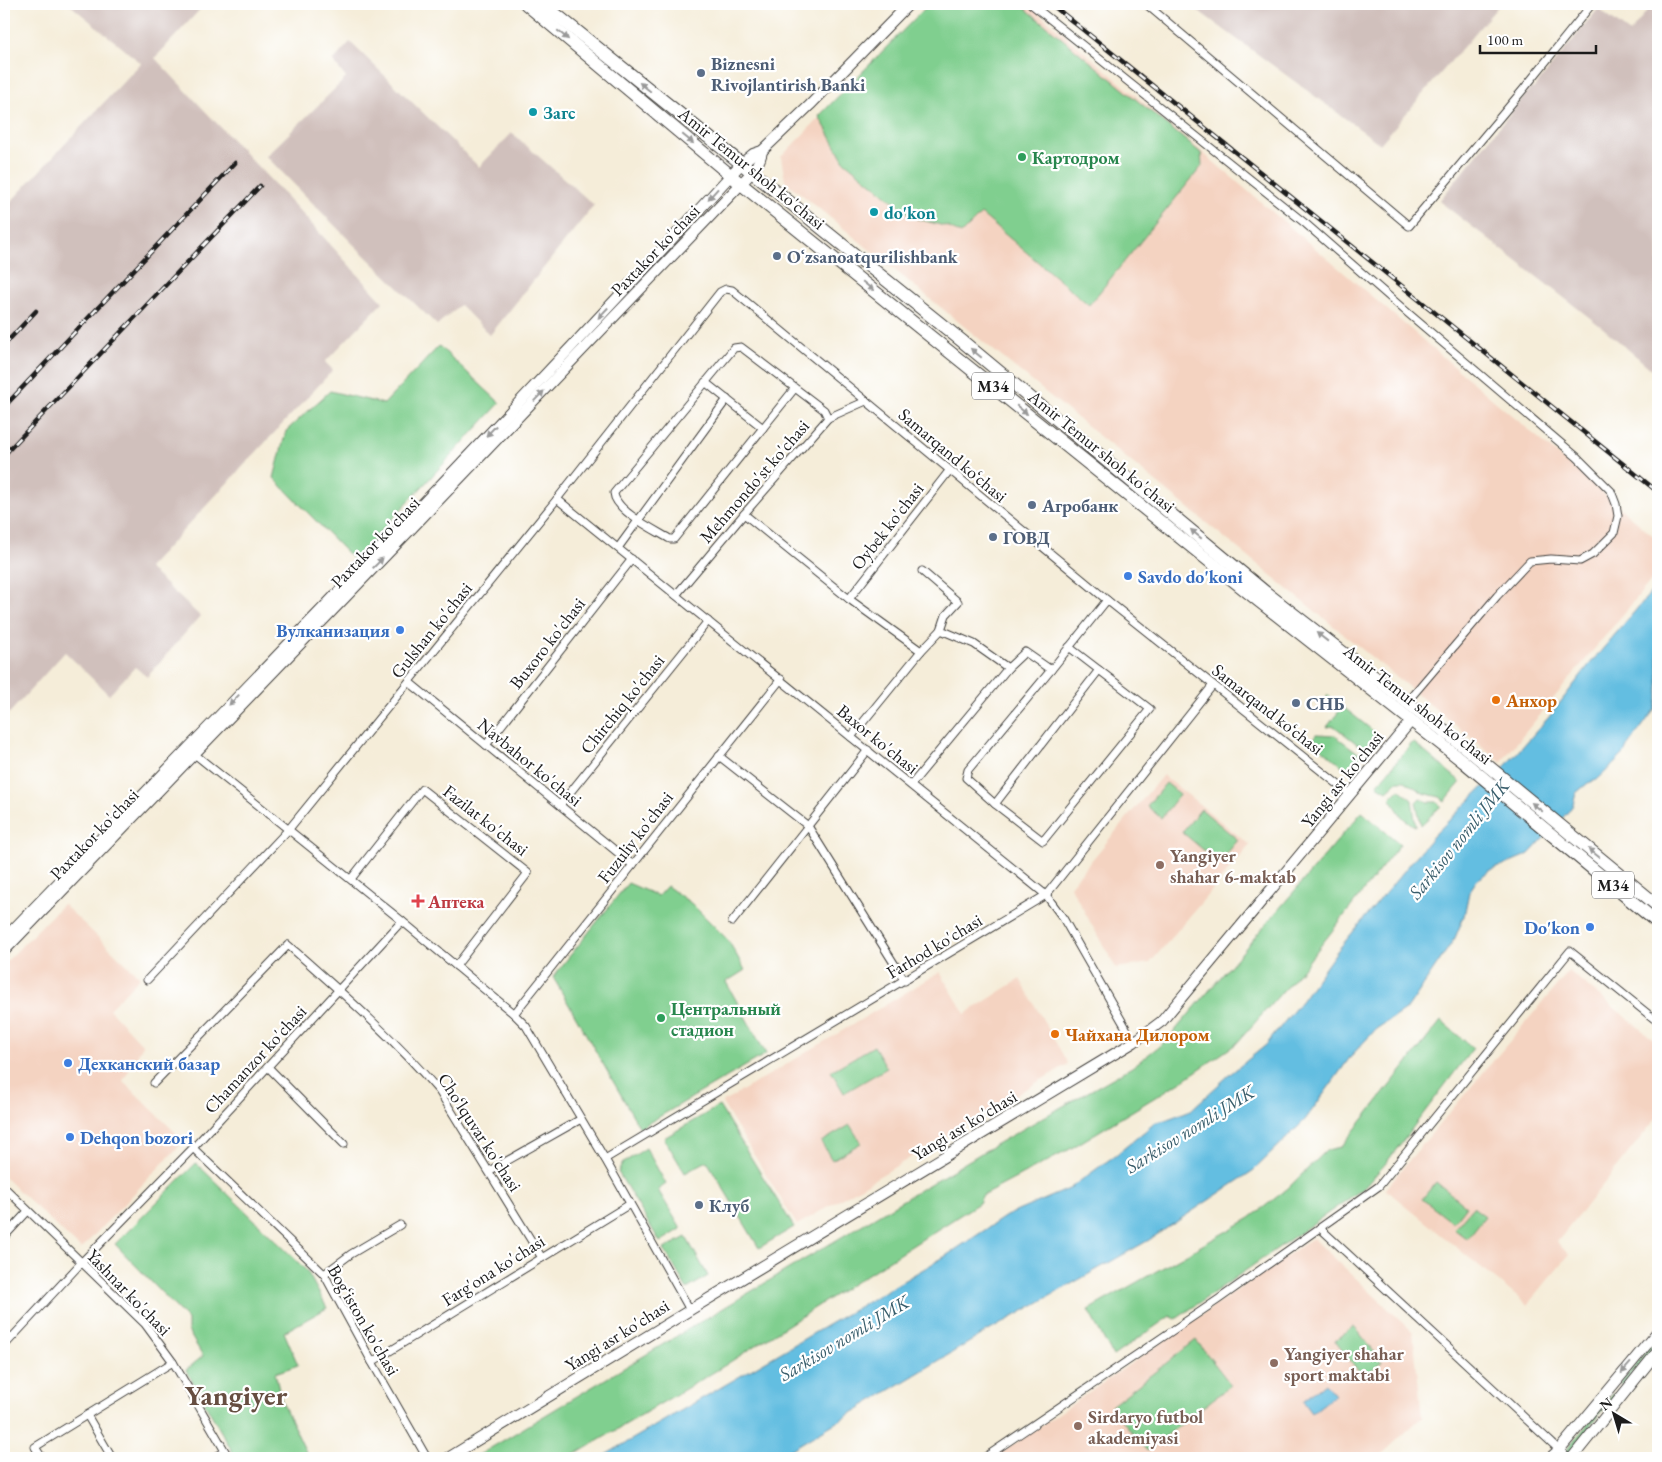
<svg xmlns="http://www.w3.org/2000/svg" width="1662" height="1462" font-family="'EB Garamond',serif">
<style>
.built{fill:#f4d3c1}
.industrial{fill:#d0c0bc}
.green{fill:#80cf8f;stroke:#4e7656}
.water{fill:#63bee1;stroke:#406d7e}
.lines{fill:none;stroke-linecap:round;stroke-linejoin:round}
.street-casing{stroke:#3d3b38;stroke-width:9}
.secondary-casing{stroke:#3d3b38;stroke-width:12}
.highway-casing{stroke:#3d3b38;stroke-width:14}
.street{stroke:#fff;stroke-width:7}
.secondary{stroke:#fff;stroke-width:10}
.highway{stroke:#fff;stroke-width:12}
.rail-casing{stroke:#1c1c1c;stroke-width:4.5}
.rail{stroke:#fff;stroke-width:2.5;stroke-dasharray:8;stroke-linecap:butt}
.oneway{fill:#999}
.service-dot{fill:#5c6f8a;stroke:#fff;stroke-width:2}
.culture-dot{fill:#0f9aa8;stroke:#fff;stroke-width:2}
.leisure-dot{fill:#2e9e5b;stroke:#fff;stroke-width:2}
.shop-dot{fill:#3f7fe0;stroke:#fff;stroke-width:2}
.food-dot{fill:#e8710a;stroke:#fff;stroke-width:2}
.education-dot{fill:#8d6e63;stroke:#fff;stroke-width:2}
.health-dot{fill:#e0444e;stroke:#fff;stroke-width:2}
.labels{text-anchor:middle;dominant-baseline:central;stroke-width:4.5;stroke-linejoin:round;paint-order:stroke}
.shield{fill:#fff;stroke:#606060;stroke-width:1}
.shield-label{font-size:16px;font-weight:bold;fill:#1c1c1c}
.service-label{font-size:18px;font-weight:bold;fill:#4e5e75;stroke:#fff;text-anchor:start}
.culture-label{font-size:18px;font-weight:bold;fill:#0d838f;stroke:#fff;text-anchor:start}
.leisure-label{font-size:18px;font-weight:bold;fill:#27864d;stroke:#fff;text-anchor:start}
.street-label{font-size:18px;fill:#1c1c1c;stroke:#fff}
.shop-label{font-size:18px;font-weight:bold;fill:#366cbe;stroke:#fff;text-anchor:start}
.food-label{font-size:18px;font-weight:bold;fill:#c56008;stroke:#fff;text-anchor:start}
.education-label{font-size:18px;font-weight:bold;fill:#785e54;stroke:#fff;text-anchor:start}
.health-label{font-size:18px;font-weight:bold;fill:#be3a42;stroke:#fff;text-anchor:start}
.water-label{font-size:19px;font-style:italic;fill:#385d6b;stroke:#fff}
.town-label{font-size:28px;font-weight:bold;fill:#664e41;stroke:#fff}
</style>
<rect width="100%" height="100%" fill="#fff"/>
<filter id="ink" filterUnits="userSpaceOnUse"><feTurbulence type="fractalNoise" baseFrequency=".02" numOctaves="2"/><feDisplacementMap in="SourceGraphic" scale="10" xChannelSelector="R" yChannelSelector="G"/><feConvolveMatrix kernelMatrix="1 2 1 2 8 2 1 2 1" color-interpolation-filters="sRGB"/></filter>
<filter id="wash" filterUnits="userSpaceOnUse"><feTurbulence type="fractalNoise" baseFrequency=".0096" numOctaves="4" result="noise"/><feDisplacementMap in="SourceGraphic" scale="20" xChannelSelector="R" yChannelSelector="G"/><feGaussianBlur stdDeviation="1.12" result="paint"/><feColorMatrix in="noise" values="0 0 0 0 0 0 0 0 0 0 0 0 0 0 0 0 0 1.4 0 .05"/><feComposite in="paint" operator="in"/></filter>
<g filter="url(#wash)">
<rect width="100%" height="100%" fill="#f5edd9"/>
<g class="built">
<polygon points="930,4 1028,4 1658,540 1658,572 1501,762 785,181 781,157"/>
<polygon points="1163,775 1250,845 1150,963 1116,968 1070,886"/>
<polygon points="63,904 140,977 109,1009 143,1045 123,1081 184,1141 81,1249 4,1177 4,964"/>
<polygon points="1569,971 1658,1043 1658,1116 1557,1242 1569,1255 1527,1305 1385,1189"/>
<polygon points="940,972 965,1014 1020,979 1068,1064 797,1225 722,1103"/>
<polygon points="1313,1238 1413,1332 1422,1417 1378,1458 994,1458"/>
</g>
<g class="industrial">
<polygon points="69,4 205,4 155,58 295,206 383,302 325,362 333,370 148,568 200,616 147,677 135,667 109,695 65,652 4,719 4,209 141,63"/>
<polygon points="1189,4 1500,4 1380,144"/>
<polygon points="1652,4 1658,4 1658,375 1603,328 1439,201 1531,88 1533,89 1598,9 1630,33"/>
<polygon points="350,42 479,167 512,133 594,205 490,335 460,305 437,325 353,244 266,156 346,78 333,61"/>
</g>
<g class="green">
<polygon points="929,4 1020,4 1201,153 1202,166 1089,305 981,214 961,234 948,227 914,218 844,161 819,116"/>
<polygon points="439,346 500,403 354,560 274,478 286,431 330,391 384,404"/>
<polygon points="1328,695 1377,734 1365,750 1334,726 1327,727 1340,710 1326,699"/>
<polygon points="1316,734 1334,735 1361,755 1348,771 1312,740"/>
<polygon points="1413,742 1461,782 1445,801 1440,797 1423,793 1405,781 1398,781 1387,791 1377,785"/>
<polygon points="1166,783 1180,794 1161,818 1147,806"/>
<polygon points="1399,789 1412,800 1416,827 1403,818 1390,798"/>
<polygon points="1420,798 1428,802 1437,802 1441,806 1421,825 1416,802"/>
<polygon points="1201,809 1238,840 1219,863 1182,832"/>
<polygon points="1362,812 1400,844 1304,967 1236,1044 1185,1079 1065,1152 982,1196 979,1203 719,1369 569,1458 474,1458 993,1146 1132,1067 1166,1041"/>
<polygon points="628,883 658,896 667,886 692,904 728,940 745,970 726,982 766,1054 640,1128 553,977"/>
<polygon points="1441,1021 1473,1048 1386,1163 1364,1188 1176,1319 1170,1316 1113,1356 1088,1310 1250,1218 1287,1189 1327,1150 1341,1147"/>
<polygon points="874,1046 887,1068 844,1093 831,1071"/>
<polygon points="719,1106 794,1227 759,1248 707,1161 685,1173 664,1138"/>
<polygon points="850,1125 861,1143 832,1160 821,1142"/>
<polygon points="646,1148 666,1184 658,1190 681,1229 660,1242 618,1172 623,1163"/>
<polygon points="196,1163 307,1271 327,1308 284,1332 298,1365 275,1373 282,1402 308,1456 305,1458 236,1458 186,1370 203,1356 188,1331 188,1320 115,1244"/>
<polygon points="1436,1182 1466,1206 1453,1223 1422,1199"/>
<polygon points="1473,1207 1485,1216 1467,1239 1454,1229"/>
<polygon points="686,1237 708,1276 687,1289 664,1249"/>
<polygon points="1354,1326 1382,1362 1363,1377 1335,1341"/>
<polygon points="1655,1339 1658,1341 1622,1385 1620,1383"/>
<polygon points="1196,1340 1231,1385 1147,1451 1111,1406"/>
<polygon points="1613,1393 1615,1395 1567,1455 1564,1453"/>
</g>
<g class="water">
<polygon points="1658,584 1658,696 1655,709 1627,747 1624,754 1597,780 1588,783 1576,793 1573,805 1568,812 1529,854 1489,871 1477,880 1469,892 1464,916 1455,938 1408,1008 1376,1029 1351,1056 1305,1120 1254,1170 1149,1240 983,1334 777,1458 600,1458 944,1257 1006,1216 1069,1189 1117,1154 1156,1122 1165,1120 1191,1110 1229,1075 1266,1045 1302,1000 1337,951 1434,835 1507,764 1549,717 1589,665"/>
<polygon points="1325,1383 1335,1395 1312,1413 1303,1401"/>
</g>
</g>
<g filter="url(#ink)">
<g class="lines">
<g class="street-casing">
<g id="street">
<polyline points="1031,4 1306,224 1409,314 1577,457 1611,491 1616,504 1618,516 1614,533 1593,554 1580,561 1551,559 1530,561 1497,596 1406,703"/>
<polyline points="1146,4 1409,226 1522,91 1592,4"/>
<polyline points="705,382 763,428"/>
<path d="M795,388L674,539H670C655,530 615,511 614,493L734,348L741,347L824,410L828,418"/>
<polyline points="557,499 1046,895 1063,918 1134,1042"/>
<polyline points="744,514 849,599 921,651"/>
<polyline points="618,548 727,399"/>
<polyline points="922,571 958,602 946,615 941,630 974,644 1008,668 1025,652 1051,670 1107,600"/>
<polyline points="676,595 744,514 828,418 866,401"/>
<polyline points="849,599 949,471"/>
<polyline points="1051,670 968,770 966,778 995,804 1043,841 1150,709 1069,647"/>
<polyline points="409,682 633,865"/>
<polyline points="851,737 921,651 941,630"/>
<polyline points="486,745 632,559"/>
<polyline points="192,752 402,921 514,1014 526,1026 605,1159 690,1310"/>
<polyline points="719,756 808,826 905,981"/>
<polyline points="911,785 1008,668"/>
<polyline points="995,804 1099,670"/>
<polyline points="560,805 708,621"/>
<polyline points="351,879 422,789 528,873 456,966"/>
<polyline points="732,922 868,750"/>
<polyline points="147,980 289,829 557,499 720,292 726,289 732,290 1107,600 1350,794"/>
<polyline points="514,1014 781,679"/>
<polyline points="268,1067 344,1144"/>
<path d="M154,1083L288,945C340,991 394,1038 439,1091L542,1258"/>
<polyline points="193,1148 324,1274 372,1362 427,1458"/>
<polyline points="605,1159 1046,895 1213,685"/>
<polyline points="489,1171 581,1119"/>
<polyline points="4,1187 145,1324 173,1362 229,1458"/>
<polyline points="1321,1229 1568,1458"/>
<polyline points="4,1237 28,1211"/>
<polyline points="324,1274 351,1254 400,1225"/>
<polyline points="4,1346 82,1262 193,1148 402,921"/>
<polyline points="372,1362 630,1204"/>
<polyline points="87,1415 112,1458"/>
<polyline points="42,1458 35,1447 173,1362"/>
<polyline points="213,1458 225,1452"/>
<polyline points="984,1458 1219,1299 1379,1186 1570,951 1658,1022"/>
</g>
</g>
<g class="secondary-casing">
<g id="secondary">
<path d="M4,939C251,683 500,427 741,164L753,154L762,151L810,105L909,4"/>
<path d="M4,951L411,529L741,184C751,173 760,165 762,151"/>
<polyline points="448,1458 690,1310 1134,1042 1162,1021 1411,721"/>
<polyline points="1550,1458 1559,1450 1658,1331"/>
<polyline points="1572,1458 1658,1351"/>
</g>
</g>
<g class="highway-casing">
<g id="highway">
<polyline points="526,4 741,184 1259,601 1464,762 1658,923"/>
<polyline points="543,4 962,341 1265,592 1471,752 1658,906"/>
</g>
</g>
<use href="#street" class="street"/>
<use href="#secondary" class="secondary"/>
<use href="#highway" class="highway"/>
<g class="rail-casing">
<g id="rail">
<polyline points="1051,4 1658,492"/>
<polyline points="4,345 36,311"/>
<polyline points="4,407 235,163"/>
<polyline points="4,455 260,186"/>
</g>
</g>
<use href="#rail" class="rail"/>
</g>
<defs><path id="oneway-solid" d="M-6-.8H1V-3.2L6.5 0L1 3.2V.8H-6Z" transform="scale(1.25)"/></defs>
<g class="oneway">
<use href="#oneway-solid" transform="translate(563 35) rotate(40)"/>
<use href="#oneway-solid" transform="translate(645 87) rotate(-141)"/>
<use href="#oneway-solid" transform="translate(688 139) rotate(40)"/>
<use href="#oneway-solid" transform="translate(713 194) rotate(132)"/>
<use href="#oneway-solid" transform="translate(868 286) rotate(39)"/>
<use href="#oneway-solid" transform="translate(603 313) rotate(133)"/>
<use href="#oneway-solid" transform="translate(976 353) rotate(-140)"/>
<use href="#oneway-solid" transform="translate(539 396) rotate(-46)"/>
<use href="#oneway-solid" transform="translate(1022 410) rotate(39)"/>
<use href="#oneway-solid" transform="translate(491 431) rotate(133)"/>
<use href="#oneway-solid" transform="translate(1196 534) rotate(-140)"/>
<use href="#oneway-solid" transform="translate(378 563) rotate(-45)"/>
<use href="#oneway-solid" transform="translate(1322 637) rotate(-142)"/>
<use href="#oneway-solid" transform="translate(234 700) rotate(134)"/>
<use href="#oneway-solid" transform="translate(1537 807) rotate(-141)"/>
<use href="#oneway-solid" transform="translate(1594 853) rotate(-141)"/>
<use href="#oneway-solid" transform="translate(1626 1368) rotate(131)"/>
</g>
</g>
<g class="service-dot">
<circle cx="701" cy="73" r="5"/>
<circle cx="777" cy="256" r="5"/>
<circle cx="1032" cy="505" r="5"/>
<circle cx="993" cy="537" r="5"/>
<circle cx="1296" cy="703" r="5"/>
<circle cx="699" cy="1205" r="5"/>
</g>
<g class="culture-dot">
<circle cx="533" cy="112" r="5"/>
<circle cx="874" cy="212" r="5"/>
</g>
<g class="leisure-dot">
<circle cx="1022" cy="157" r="5"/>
<circle cx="661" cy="1018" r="5"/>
</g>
<g class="shop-dot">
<circle cx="1128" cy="576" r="5"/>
<circle cx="400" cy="630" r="5"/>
<circle cx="1590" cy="927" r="5"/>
<circle cx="68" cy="1063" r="5"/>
<circle cx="70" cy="1137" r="5"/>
</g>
<g class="food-dot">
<circle cx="1496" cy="700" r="5"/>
<circle cx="1055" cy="1034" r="5"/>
</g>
<g class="education-dot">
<circle cx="1160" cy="865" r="5"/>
<circle cx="1274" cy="1363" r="5"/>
<circle cx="1078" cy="1426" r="5"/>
</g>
<path class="health-dot" d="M415.5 893.5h5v5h5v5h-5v5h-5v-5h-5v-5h5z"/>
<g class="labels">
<g class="shield">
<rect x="972" y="372.5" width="42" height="27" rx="4"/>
<rect x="1592" y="871.5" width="42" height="27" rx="4"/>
</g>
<g class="shield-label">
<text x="993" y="386">M34</text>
<text x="1613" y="885">M34</text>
</g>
<g class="service-label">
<text x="711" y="63">Biznesni<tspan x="711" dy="21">Rivojlantirish Banki</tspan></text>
<text x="787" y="256">Oʻzsanoatqurilishbank</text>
<text x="1042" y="505">Агробанк</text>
<text x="1003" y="537">ГОВД</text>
<text x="1306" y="703">СНБ</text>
<text x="709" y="1205">Клуб</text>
</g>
<g class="culture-label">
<text x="543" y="112">Загс</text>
<text x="884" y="212">do'kon</text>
</g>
<g class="leisure-label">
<text x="1032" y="157">Картодром</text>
<text x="671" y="1008">Центральный<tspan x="671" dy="21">стадион</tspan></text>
</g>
<g class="street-label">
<text transform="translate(752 168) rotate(39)">Amir Temur shoh ko'chasi</text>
<text transform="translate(655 250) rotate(-46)">Paxtakor ko'chasi</text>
<text transform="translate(1102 451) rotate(39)">Amir Temur shoh ko'chasi</text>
<text transform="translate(953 455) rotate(40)">Samarqand ko‘chasi</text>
<text transform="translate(754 481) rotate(-49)">Mehmondo'st ko'chasi</text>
<text transform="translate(887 526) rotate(-52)">Oybek ko'chasi</text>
<text transform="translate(375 542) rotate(-46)">Paxtakor ko'chasi</text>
<text transform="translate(431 630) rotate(-51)">Gulshan ko'chasi</text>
<text transform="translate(547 643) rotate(-52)">Buxoro ko'chasi</text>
<text transform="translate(622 704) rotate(-51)">Chirchiq ko'chasi</text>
<text transform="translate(1418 704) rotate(38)">Amir Temur shoh ko'chasi</text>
<text transform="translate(1268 709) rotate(38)">Samarqand ko‘chasi</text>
<text transform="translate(878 739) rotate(39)">Baxor ko'chasi</text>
<text transform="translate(530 762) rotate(39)">Navbahor ko'chasi</text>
<text transform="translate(1342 779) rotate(-51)">Yangi asr ko'chasi</text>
<text transform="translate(486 820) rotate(38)">Fazilat ko'chasi</text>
<text transform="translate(94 834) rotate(-46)">Paxtakor ko'chasi</text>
<text transform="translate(635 837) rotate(-52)">Fuzuliy ko'chasi</text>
<text transform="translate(934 946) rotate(-31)">Farhod ko'chasi</text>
<text transform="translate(255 1059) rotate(-47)">Chamanzor ko'chasi</text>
<text transform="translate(964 1125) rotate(-31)">Yangi asr ko'chasi</text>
<text transform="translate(480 1132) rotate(57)">Cho‘lquvar ko'chasi</text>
<text transform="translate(493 1270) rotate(-32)">Farg'ona ko'chasi</text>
<text transform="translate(129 1292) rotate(46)">Yashnar ko'chasi</text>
<text transform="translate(364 1320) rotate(60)">Bog‘iston ko'chasi</text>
<text transform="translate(617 1335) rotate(-32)">Yangi asr ko'chasi</text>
</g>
<g class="shop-label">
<text x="1138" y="576">Savdo do'koni</text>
<text x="390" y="630" text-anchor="end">Вулканизация</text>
<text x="1580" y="927" text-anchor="end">Do'kon</text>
<text x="78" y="1063">Дехканский базар</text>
<text x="80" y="1137">Dehqon bozori</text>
</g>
<g class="food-label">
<text x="1506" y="700">Анхор</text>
<text x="1065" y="1034">Чайхана Дилором</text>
</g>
<g class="education-label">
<text x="1170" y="855">Yangiyer<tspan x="1170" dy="21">shahar 6-maktab</tspan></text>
<text x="1284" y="1353">Yangiyer shahar<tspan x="1284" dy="21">sport maktabi</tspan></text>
<text x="1088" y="1416">Sirdaryo futbol<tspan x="1088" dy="21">akademiyasi</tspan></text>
</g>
<g class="health-label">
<text x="428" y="901">Аптека</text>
</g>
<g class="water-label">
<text transform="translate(1459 839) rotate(-51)">Sarkisov nomli JMK</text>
<text transform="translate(1190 1129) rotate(-32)">Sarkisov nomli JMK</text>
<text transform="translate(844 1338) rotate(-31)">Sarkisov nomli JMK</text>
</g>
<g class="town-label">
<text x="236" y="1395">Yangiyer</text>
</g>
</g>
<rect width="1662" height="1462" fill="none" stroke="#fff" stroke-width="20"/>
<g transform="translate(1614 1414) rotate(322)" stroke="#ffffff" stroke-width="4" paint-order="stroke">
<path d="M0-4L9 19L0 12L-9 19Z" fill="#1c1c1c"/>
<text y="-8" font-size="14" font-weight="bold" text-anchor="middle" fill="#1c1c1c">N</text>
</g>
<path d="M1480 45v8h116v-8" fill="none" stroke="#1c1c1c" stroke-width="2.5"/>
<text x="1487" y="45" font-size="15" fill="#1c1c1c" stroke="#ffffff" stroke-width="4" paint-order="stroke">100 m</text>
</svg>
